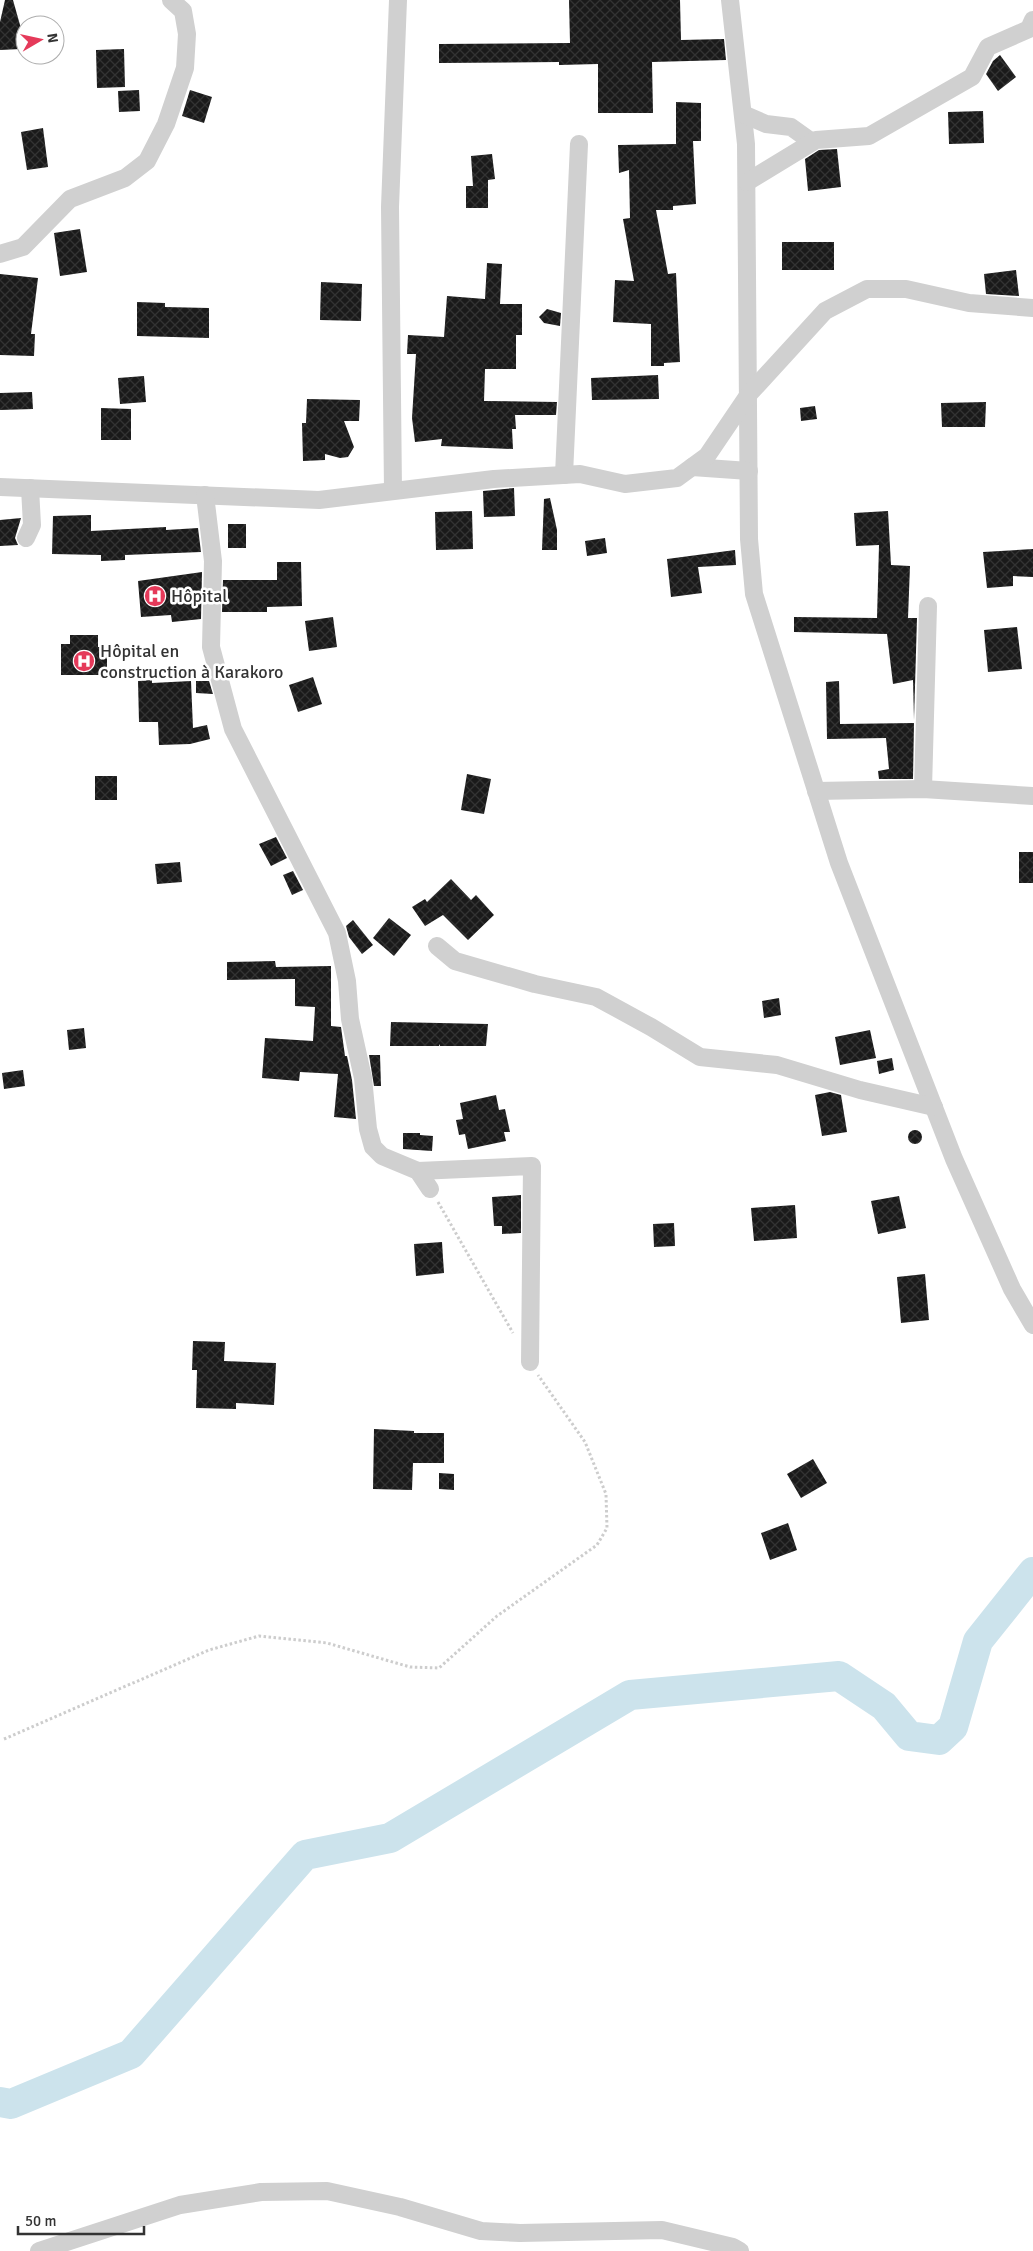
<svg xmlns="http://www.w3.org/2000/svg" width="1033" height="2251" font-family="Signika,sans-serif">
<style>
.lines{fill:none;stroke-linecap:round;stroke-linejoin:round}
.river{stroke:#cce3ec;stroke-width:30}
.building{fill:url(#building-cross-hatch)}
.path{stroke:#cdcdcd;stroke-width:3;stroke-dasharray:2.5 2.5;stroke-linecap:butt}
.minor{stroke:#d0d0d0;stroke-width:18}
.labels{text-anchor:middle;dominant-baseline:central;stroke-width:5;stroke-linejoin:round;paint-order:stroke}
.poi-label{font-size:18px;fill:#333;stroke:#fff;text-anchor:start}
</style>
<defs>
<pattern id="building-cross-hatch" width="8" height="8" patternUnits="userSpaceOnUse" patternTransform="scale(1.25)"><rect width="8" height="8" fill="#1a1a1a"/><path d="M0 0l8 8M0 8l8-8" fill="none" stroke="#333"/></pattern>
</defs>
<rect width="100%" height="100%" fill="#fff"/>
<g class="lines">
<polyline class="river" points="0,2102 11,2104 131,2054 305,1855 390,1838 630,1695 839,1676 884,1706 909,1736 939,1740 953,1727 978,1641 1033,1572"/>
</g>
<g class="building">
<polygon points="5,0 13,0 20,25 21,49 0,50 0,22"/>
<polygon points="569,0 680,0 681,40 724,39 726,60 652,62 653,113 598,113 598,64 559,65 559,62 439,63 439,44 570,43"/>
<polygon points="124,49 125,87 97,88 96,50"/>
<polygon points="1000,55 1016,77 998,91 986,74 993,61"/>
<polygon points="139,90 140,111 119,112 118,91"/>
<polygon points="190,90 212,97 204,123 182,116"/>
<polygon points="676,102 701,103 701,141 693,141 696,204 673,206 673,210 656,210 668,274 676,273 680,362 664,363 664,366 651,366 651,324 613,322 615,280 634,281 623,219 630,218 629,170 619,173 618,145 676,144"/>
<polygon points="983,111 984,143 949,144 948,112"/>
<polygon points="43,128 48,167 27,170 21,132"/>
<polygon points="837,149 841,187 808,191 805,159 819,150"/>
<polygon points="492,154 495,179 488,180 488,208 466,208 466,186 473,186 471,156"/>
<polygon points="80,229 87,272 60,276 54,233"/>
<rect x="782" y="242" width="52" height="28"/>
<polygon points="487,263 502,264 500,304 522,304 522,335 516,335 516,369 485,369 484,401 557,402 556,415 515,415 516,429 512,429 513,449 441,446 442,439 415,442 412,418 416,354 407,354 408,335 444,337 447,296 485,299"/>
<polygon points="1016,270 1019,296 986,294 984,274"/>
<polygon points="0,274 38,278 31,334 35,334 34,356 0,355"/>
<polygon points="321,282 362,284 361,321 320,320"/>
<polygon points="137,302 165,303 165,307 209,308 209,338 137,336"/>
<polygon points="547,309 561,313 560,326 544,323 539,317"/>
<polygon points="658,375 659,399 592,400 591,378"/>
<polygon points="144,376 146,402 120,404 118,378"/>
<polygon points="32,392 33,409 0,410 0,393"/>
<polygon points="307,399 360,400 359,421 344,421 354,447 348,457 340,458 325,454 325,460 303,461 302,423 306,423"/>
<polygon points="986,402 985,427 942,427 941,403"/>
<polygon points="815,406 817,419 801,421 800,408"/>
<polygon points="101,408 131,409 131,440 101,440"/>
<polygon points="514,488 515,516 484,517 483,491"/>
<polygon points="550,498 557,530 557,550 542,550 544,499"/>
<polygon points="472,511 473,549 436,550 435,512"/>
<polygon points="888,511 891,565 910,566 908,618 917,618 914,720 913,680 893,684 887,634 794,632 794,617 877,618 879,545 856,546 854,513"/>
<polygon points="91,515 91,531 166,527 166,530 198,528 201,552 125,555 125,560 101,561 101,555 52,554 53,516"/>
<polygon points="21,518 15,538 18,545 0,546 0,520"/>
<rect x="228" y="524" width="18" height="24"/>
<polygon points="605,538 607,553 587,556 585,541"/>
<polygon points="1033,549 1033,577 1013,576 1013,586 987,588 983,552"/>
<polygon points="735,550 736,565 698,567 702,593 671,597 667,559"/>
<polygon points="277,562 301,562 302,606 267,607 267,612 222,612 223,580 277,580"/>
<polygon points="202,572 201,619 172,622 171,615 141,617 138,581"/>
<polygon points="333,617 337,647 309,651 305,621"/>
<polygon points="1017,627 1022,669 988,672 984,630"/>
<polygon points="70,635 98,635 98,647 107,647 107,675 61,675 61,644 70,644"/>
<polygon points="313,677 322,704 298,712 289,685"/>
<polygon points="152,680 152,683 191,681 193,728 207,725 210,739 190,744 159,745 158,722 139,722 138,681"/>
<polygon points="196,681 209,681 213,694 196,693"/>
<polygon points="839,681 840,724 914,723 913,779 879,779 878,771 889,769 886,738 827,739 826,682"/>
<polygon points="467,774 491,779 484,814 461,810"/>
<rect x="95" y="776" width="22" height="24"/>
<polygon points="276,837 287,858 271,866 259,844"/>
<rect x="1019" y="852" width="14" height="31"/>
<polygon points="180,862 182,882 157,884 155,864"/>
<polygon points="293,871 303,890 292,895 283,875"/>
<polygon points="451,879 471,900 476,895 494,915 468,940 443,915 425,926 412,907 425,899 427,902"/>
<polygon points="389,918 411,935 394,956 373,938"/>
<polygon points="353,920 373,945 362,954 349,937 346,926"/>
<polygon points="275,961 276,967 331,966 331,1026 341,1027 345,1056 347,1056 352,1080 356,1119 334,1117 338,1074 300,1072 299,1081 262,1078 265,1038 313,1041 315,1007 295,1006 295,979 227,980 227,962"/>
<polygon points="779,998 781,1015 764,1018 762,1001"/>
<polygon points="391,1022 488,1024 486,1046 440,1046 440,1044 439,1046 390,1046"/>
<polygon points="84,1028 86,1048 69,1050 67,1030"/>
<polygon points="870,1030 876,1058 840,1065 835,1037"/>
<polygon points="369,1055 380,1055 381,1086 374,1086"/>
<polygon points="892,1058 894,1070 879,1074 877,1061"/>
<polygon points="23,1070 25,1086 4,1089 2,1073"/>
<polygon points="830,1092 841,1095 847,1132 822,1136 815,1095"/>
<polygon points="496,1095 499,1110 505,1109 510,1132 504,1132 506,1141 468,1149 465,1134 459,1135 456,1120 463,1119 460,1103"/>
<circle cx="915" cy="1137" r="7"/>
<polygon points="403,1133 420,1133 420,1135 433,1136 432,1151 403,1149"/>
<polygon points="521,1195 521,1233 502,1234 502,1226 494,1226 492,1197"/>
<polygon points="899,1196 906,1228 878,1234 871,1201"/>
<polygon points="795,1205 797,1238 754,1241 751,1208"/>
<polygon points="674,1223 675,1246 654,1247 653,1224"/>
<polygon points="442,1242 444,1273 416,1276 414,1244"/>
<polygon points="925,1274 929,1320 901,1323 897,1277"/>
<polygon points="193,1341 225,1342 224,1361 276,1363 274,1405 236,1403 236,1409 196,1408 197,1370 192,1370"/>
<polygon points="374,1429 414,1431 414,1433 444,1433 444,1463 413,1463 412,1490 373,1489"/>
<polygon points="813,1459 827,1483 801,1498 787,1474"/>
<polygon points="439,1473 454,1474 454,1490 439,1489"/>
<polygon points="788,1523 797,1550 770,1560 761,1533"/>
</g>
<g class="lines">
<g class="path">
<polyline points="438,1202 513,1333"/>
<polyline points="4,1739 209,1650 259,1636 327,1643 410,1667 439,1668 497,1616 597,1545 607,1528 606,1494 585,1442 538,1375"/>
</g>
<g class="minor">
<polyline points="730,0 746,144 749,539 754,594 839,863 954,1159 1012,1289 1033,1325"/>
<polyline points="743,114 766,124 791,127 812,142"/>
<polyline points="747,182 816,140 869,136 972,77 988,47 1029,29 1033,20"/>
<polyline points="0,254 23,247 70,199 125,178 147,161 166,124 185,68 187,34 183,11 171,0"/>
<polyline points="692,467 749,471"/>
<polyline points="564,475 579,144"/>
<polyline points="0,487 319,500 494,479 580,474 625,484 677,478 707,456 749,394 825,311 867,289 906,289 969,303 1033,308"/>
<polyline points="393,491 390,207 398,0"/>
<polyline points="205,495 213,561 211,647 233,729 337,933 347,981 350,1019 363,1078 368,1129 373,1147 382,1156 418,1171 430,1189"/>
<polyline points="26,538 32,525 30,488"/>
<polyline points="923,789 928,606"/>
<polyline points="816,791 923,789 1033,796"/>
<polyline points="437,946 455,961 535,984 596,997 651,1027 700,1057 777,1065 860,1090 934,1107"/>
<polyline points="418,1171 532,1166 530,1362"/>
<polyline points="39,2251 180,2205 261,2192 327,2191 400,2207 481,2231 520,2233 662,2230 733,2247 740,2251"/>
</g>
</g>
<defs>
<g id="hospital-disc" transform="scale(1.125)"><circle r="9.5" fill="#e53a5a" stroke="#fff"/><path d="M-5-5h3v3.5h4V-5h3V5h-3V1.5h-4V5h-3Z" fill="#fff"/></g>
</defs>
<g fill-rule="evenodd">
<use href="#hospital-disc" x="155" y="596"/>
<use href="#hospital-disc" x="84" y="661"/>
</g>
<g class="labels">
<g class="poi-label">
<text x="171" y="596">Hôpital</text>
<text x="100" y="651">Hôpital en<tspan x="100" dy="21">construction à Karakoro</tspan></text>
</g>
</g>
<g transform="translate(40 40) rotate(81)"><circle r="24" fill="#ffffff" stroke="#adadad"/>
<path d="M0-4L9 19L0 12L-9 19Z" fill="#e53a5a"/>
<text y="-8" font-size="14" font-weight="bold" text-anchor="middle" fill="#333333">N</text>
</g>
<path d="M18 2226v8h126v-8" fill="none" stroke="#333333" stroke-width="2.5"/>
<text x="25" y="2226" font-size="15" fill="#333333" stroke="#ffffff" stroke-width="4" paint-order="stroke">50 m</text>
</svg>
